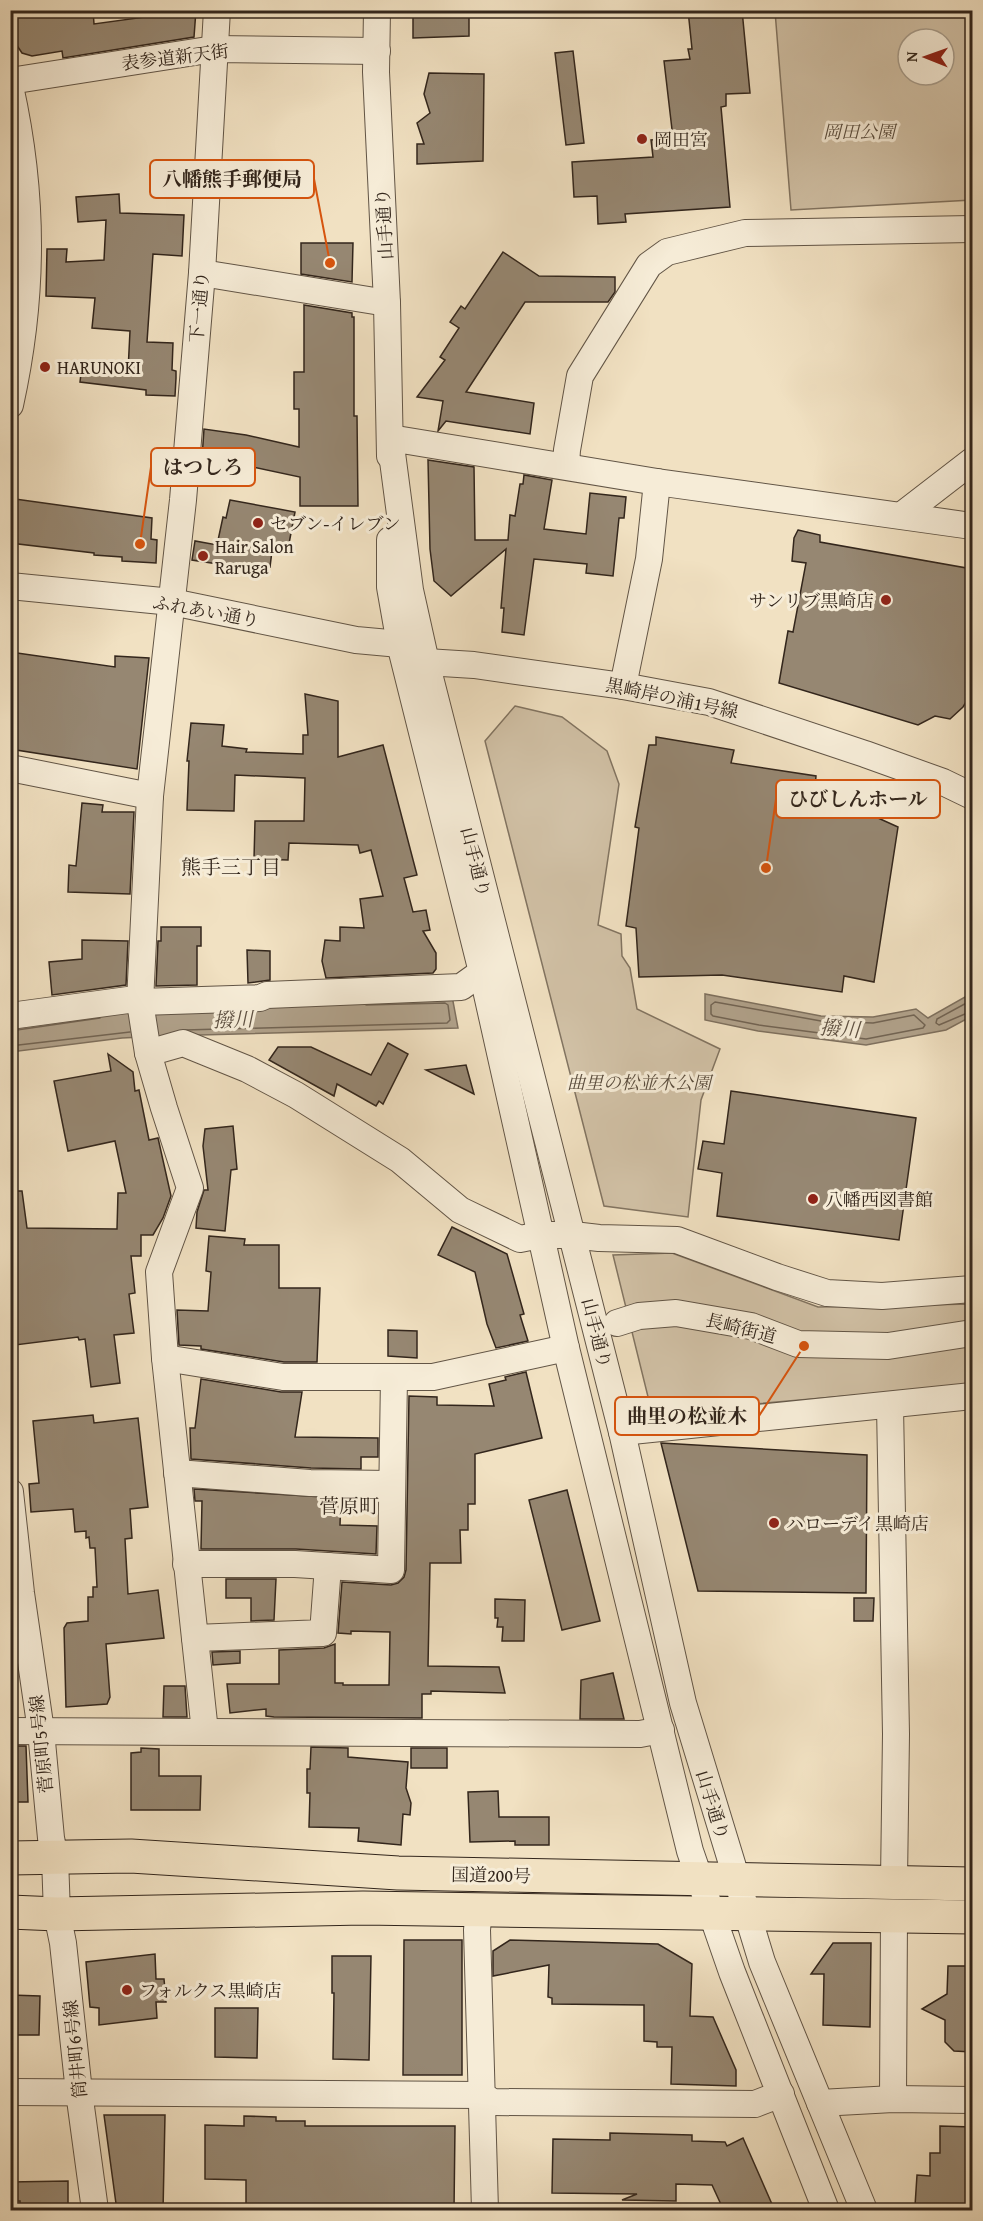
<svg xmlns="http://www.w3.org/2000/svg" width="983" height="2221" font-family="'Gentium Book Plus','Noto Serif JP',serif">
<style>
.green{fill:#d1c1a6;stroke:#827461;stroke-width:1.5;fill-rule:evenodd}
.water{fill:#b0a18a;stroke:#7e705e;stroke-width:1.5}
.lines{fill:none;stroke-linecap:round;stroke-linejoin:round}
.shore{stroke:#726453;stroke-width:1.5}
.building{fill:#968772;stroke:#33261c;stroke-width:1.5}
.minor-casing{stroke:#625546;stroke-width:28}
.highway-casing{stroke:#33261c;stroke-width:35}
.minor{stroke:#f6ecd7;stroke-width:26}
.highway{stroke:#f1e1c2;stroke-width:33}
.poi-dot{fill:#8f2418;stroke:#f6ecd7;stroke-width:2}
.labels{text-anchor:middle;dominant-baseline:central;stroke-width:6;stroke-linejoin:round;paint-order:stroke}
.street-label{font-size:18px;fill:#33261c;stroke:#f6ecd7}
.park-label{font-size:18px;font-style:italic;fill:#5a4d3e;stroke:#f6ecd7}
.poi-label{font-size:18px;fill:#33261c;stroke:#f6ecd7;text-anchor:start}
.neighbourhood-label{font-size:20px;fill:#33261c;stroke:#f6ecd7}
.water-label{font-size:20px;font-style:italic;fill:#5f5142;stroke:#f6ecd7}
.leader{fill:none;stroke:#d6540e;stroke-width:2}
.callout-dot{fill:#d6540e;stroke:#f6ecd7;stroke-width:2}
.callout{fill:#f6ecd7;stroke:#d6540e;stroke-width:2}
.callout-label{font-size:20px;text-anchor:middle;font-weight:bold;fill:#33261c}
</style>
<rect width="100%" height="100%" fill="#f1e1c2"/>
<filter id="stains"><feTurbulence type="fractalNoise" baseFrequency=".00333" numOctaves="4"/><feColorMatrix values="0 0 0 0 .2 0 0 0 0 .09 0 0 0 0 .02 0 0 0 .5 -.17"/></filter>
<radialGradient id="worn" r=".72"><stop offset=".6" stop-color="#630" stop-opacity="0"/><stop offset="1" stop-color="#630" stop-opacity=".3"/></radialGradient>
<g class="green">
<path d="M775,11H972V200L791,210ZM908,39H944V75H908Z"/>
<polygon points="515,706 562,717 607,751 619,784 598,925 621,934 622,956 630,968 637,1009 720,1049 701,1100 688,1217 604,1206 485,741"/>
<polygon points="672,1253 818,1307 972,1304 972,1385 652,1413 613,1255"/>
</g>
<g class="water">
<polygon points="972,993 972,1016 946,1030 866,1045 758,1031 705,1020 705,994 821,1016 873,1017 916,1009 928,1018"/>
<polygon points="452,996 458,1028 162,1036 122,1038 11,1052 11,1026 119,1009"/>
</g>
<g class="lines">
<g class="shore">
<polyline points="972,1000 937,1019 936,1023 939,1025 972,1011"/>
<polygon points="715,1002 821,1021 873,1023 914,1015 925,1025 923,1028 866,1039 759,1025 713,1016 711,1014 711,1005"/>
<polyline points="185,1030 447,1023 450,1020 448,1005 445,1003 366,1005"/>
<polyline points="10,1031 100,1018"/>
<polyline points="10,1046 130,1032"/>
</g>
</g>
<g class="building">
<polygon points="10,10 93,10 94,24 196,10 194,37 63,58 62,51 32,56 22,53 10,35"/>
<polygon points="413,10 469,10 469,36 413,38"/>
<polygon points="688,10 742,10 750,93 726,94 726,106 721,107 730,207 625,214 626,222 598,224 597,196 574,197 572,162 653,157 651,140 673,138 664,61 690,59 688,49 692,49"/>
<polygon points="573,51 584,143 566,145 555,53"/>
<polygon points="429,73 484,74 483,161 417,164 417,144 424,144 417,123 430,113 424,94"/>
<polygon points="119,194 120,213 184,215 182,256 153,254 147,342 173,343 172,370 176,371 176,378 175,396 146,395 146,390 80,382 82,365 128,371 130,331 92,328 95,298 46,296 47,249 67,249 66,262 104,260 106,220 78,222 76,197"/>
<polygon points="301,243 353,243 352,282 301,274"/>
<polygon points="503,252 539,276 615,277 615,292 608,302 525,302 466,392 534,403 530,434 446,421 438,431 443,401 417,397 445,360 440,357 459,328 450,322 461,306 465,309"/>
<polygon points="304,305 352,313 352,317 354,317 354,416 357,416 358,506 300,506 300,477 229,462 202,458 204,429 246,435 299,447 299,409 294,409 294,372 304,372"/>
<polygon points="428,460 474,467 475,540 508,540 510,515 515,516 520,484 523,484 524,475 552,480 544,529 586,534 590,493 626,497 624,518 619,518 613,576 586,573 587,564 534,559 524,635 502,632 504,608 501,608 506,549 451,596 434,581 430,549"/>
<polygon points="15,499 152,518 151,539 157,540 156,563 122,561 122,557 94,555 94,553 10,543 10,526"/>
<polygon points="230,500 295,512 287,554 272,551 270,567 266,566 265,571 192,560 195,541 217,545 223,517 226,518"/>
<polygon points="798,530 820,535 820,542 972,569 972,692 963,707 950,719 935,716 918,725 779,683 788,631 793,632 806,563 792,561 794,538"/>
<polygon points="10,652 115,667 115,656 149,658 137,769 10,749"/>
<polygon points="305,694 338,701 338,757 383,745 417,875 404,878 413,912 426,910 430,930 423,931 436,953 436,969 433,973 326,978 322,961 325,940 340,941 340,927 364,928 360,899 383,896 371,850 360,853 358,845 289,843 288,860 254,859 255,821 304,821 305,778 235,775 234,811 187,810 189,761 187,761 191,723 224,725 222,746 247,749 246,752 303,754 303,735 308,735"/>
<polygon points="656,737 734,750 731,763 816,776 814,800 847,804 898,827 874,982 844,976 842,992 722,975 639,977 636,928 626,926 639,828 635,827 649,745 656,745"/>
<polygon points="82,803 103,805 102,812 134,812 130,894 68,892 69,865 76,866"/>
<polygon points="161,927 201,927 201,946 197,946 197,985 156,986 158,941 161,941"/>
<polygon points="82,940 128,941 126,985 52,995 49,962 82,959"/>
<polygon points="247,950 270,951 270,980 248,983"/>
<polygon points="388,1043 408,1054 383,1104 379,1101 376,1106 337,1084 334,1096 269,1060 278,1047 311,1047 371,1075"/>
<polygon points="108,1054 133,1072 135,1091 139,1090 149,1140 158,1138 171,1196 163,1218 153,1235 141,1235 141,1256 131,1256 135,1293 129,1294 134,1333 114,1335 120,1383 91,1387 85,1339 79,1340 78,1337 15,1345 10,1311 10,1191 22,1191 27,1228 117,1229 118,1193 126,1193 115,1141 68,1151 54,1081 111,1071"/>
<polygon points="466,1065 474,1094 426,1070"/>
<polygon points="731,1091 916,1118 899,1240 717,1216 722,1173 698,1169 703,1141 724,1144"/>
<polygon points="233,1126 237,1169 231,1170 225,1231 196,1228 197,1212 204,1190 208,1190 203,1146 205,1129"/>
<polygon points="452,1227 507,1254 524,1314 520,1315 528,1341 496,1348 487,1324 475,1272 438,1255"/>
<polygon points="209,1236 245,1239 244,1245 279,1245 279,1288 320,1288 317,1362 284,1362 201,1349 201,1346 179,1345 177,1310 208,1311 211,1272 206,1271"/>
<polygon points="388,1330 417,1331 417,1358 388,1356"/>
<polygon points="526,1372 542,1438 475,1454 475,1504 468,1504 468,1530 460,1530 461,1563 430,1563 428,1666 499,1667 505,1693 431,1691 431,1694 422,1694 422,1718 274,1717 266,1716 266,1709 230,1713 227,1684 279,1684 279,1650 324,1648 335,1644 335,1683 343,1683 343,1685 389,1685 390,1632 351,1631 351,1634 338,1633 342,1582 391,1585 398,1583 404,1577 406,1570 409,1396 437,1397 437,1405 494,1406 489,1384 506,1380 505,1377"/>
<polygon points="201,1379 281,1392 302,1392 295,1437 378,1438 378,1457 361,1457 361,1469 311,1468 191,1459 190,1428 195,1428"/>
<polygon points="93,1415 94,1423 138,1418 148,1507 130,1509 132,1538 125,1539 128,1594 158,1590 164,1638 106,1644 110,1697 107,1704 66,1707 64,1628 67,1623 88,1621 88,1597 93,1597 93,1587 97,1587 95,1548 90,1548 89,1537 86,1538 86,1531 75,1532 73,1509 31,1512 29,1484 39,1483 33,1421"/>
<polygon points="661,1443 867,1455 866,1593 698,1591"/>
<polygon points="194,1489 341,1498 340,1525 377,1526 376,1554 296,1549 201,1549 202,1501 195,1501"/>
<polygon points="567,1490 600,1621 562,1630 529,1500"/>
<polygon points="226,1579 276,1579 274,1620 251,1621 251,1598 226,1598"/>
<polygon points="854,1598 874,1598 873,1621 854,1621"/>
<polygon points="495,1599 525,1600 524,1641 502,1641 503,1627 497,1627 498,1618 495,1618"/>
<polygon points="240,1651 240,1663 213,1665 212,1652"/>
<polygon points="613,1673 624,1719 580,1719 581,1680"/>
<polygon points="164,1686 185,1686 187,1717 163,1717"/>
<polygon points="10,1746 26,1746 28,1802 10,1802"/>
<polygon points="311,1747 348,1748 348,1757 408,1762 406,1788 411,1803 410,1815 403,1814 401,1845 358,1841 359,1828 309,1827 310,1793 307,1793 307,1769 310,1769"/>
<polygon points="141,1748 159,1749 159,1776 201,1776 200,1810 131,1810 131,1753 141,1752"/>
<rect x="411" y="1748" width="36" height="20"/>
<polygon points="498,1791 499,1817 549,1817 549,1845 515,1845 515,1841 470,1842 468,1792"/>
<polygon points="404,1940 462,1940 462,2075 403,2075"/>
<polygon points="510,1940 658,1944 692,1964 690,2016 713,2017 736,2070 736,2086 671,2084 672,2047 657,2047 657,2042 644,2041 644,2005 552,2004 552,1998 548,1997 549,1965 493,1976 493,1951"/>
<polygon points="833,1943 871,1943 870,2027 823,2025 824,1974 811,1974"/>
<polygon points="155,1954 156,1979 164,1979 166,2002 156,2002 157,2018 99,2025 99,2008 90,2007 86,1962"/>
<polygon points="332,1956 371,1956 369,2060 333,2059 334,1993 332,1993"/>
<polygon points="948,1966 972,1966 972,2052 954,2051 945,2042 945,2020 922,2009 947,1994"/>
<polygon points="10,1995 40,1996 39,2035 10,2035"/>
<polygon points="215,2008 258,2008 257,2058 215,2057"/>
<polygon points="104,2115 165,2115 163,2211 117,2211"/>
<polygon points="244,2116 276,2117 276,2121 305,2121 305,2126 455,2126 454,2211 246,2211 246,2180 205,2179 205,2125 244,2126"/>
<polygon points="940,2126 972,2127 972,2211 928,2211 928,2206 915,2206 917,2175 930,2176 930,2153 940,2153"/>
<polygon points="610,2133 692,2135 692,2141 725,2142 727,2146 743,2138 775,2211 724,2211 712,2185 676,2184 676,2201 622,2200 637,2194 552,2193 553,2139 610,2140"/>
<polygon points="68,2181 68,2205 64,2205 64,2211 20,2211 20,2201 11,2201 10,2182"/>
</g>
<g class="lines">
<g class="minor-casing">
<g id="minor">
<polyline points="377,10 376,72 387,303 390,456"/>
<polyline points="10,81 214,49 377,51"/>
<path d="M10,86C34,195 34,296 10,405"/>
<polyline points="202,273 387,303"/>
<polyline points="566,465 567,450 580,376 649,265 667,252 745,233 972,229"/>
<polyline points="902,515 972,461"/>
<polyline points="390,540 390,587 400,644 482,972 566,1348 690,1851 732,1972 826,2210"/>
<polyline points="10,586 172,602 356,640 400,644 426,662 474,665 623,686 709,702 865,754 943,782 972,796"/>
<polyline points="623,686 649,559 657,482"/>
<polyline points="10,768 150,796"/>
<polyline points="10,1016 128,1000 140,1002 260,998 267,995 461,987 482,972"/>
<polyline points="148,1053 183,1043 247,1069 296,1095 400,1160 460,1210 520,1239 540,1235 573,1235 599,1238 677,1240 777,1277 827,1293 882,1296 972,1289"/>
<polyline points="617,1323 639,1316 676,1313 751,1326 798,1344 888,1346 972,1333"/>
<polyline points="165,1358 283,1377 433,1377 566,1348"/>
<polyline points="890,1406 896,1734 894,1881"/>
<polyline points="622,1432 972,1396"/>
<polyline points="177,1473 310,1483 392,1484"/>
<polyline points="10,1492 21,1593 41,1731 51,1838 55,1858 57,1914 63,1943 79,2092 95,2210"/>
<polyline points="186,1564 295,1564 391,1570 394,1377"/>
<polyline points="195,1638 323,1633 328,1566"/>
<polyline points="10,1731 640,1734 661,1730"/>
<polyline points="205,1732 165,1358 159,1272 190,1188 164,1108 148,1053 140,1002 150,796 183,500 202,273 217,10"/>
<polyline points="479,1908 477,1930 485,2210"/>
<polyline points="10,2092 481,2095 493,2102 755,2104 781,2094"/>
<polyline points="893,2099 894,1915"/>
<polyline points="820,2103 893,2099 972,2100"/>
<polyline points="864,2210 762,1962 683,1703 622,1432 426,662 410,590 390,438 657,482 972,526"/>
</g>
</g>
<g class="highway-casing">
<g id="highway">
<polyline points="10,1858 131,1856 398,1873 972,1884"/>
<polyline points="10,1912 57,1914 363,1908 972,1917"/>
</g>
</g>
<use href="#minor" class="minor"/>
<use href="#highway" class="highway"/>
</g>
<g class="poi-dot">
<circle cx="642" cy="139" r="6"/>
<circle cx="45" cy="367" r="6"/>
<circle cx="258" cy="523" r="6"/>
<circle cx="203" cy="556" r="6"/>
<circle cx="886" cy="600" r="6"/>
<circle cx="813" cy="1199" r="6"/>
<circle cx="774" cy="1523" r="6"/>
<circle cx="127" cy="1990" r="6"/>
</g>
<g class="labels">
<g class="street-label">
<text transform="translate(175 57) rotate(-7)">表参道新天街</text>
<text transform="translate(384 224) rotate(-93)">山手通り</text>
<text transform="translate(199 307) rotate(-85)">下一通り</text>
<text transform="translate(206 611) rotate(10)">ふれあい通り</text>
<text transform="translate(672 698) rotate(12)">黒崎岸の浦1号線</text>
<text transform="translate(476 862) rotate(76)">山手通り</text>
<text transform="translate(741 1328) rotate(14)">長崎街道</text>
<text transform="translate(597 1333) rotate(76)">山手通り</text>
<text transform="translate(41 1744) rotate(-96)">菅原町5号線</text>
<text transform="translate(713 1805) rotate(73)">山手通り</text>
<text transform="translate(491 1875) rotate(1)">国道200号</text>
<text transform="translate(75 2049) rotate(-96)">筒井町6号線</text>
</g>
<g class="park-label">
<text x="859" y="131">岡田公園</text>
<text x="639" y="1082">曲里の松並木公園</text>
</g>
<g class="poi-label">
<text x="654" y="139">岡田宮</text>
<text x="57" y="367">HARUNOKI</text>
<text x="270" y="523">セブン-イレブン</text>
<text x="215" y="546">Hair Salon<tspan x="215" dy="21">Raruga</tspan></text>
<text x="874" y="600" text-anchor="end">サンリブ黒崎店</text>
<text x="825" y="1199">八幡西図書館</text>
<text x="786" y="1523">ハローデイ黒崎店</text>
<text x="139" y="1990">フォルクス黒崎店</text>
</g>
<g class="neighbourhood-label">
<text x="231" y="866">熊手三丁目</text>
<text x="349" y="1505">菅原町</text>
</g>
<g class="water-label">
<text transform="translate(233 1019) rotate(-2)">撥川</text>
<text transform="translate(840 1028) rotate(4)">撥川</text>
</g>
</g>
<path class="leader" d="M330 263L314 179M140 544L151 467M766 868L776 799M804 1346L759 1416"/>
<g class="callout-dot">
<circle cx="330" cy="263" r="6"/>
<circle cx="140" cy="544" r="6"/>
<circle cx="766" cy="868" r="6"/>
<circle cx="804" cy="1346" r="6"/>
</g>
<g class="callout">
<rect x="150" y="160" width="164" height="38" rx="6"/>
<rect x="151" y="448" width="104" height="38" rx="6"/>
<rect x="776" y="780" width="164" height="38" rx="6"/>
<rect x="615" y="1397" width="144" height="38" rx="6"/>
</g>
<g class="callout-label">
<text x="232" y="186">八幡熊手郵便局</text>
<text x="203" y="474">はつしろ</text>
<text x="858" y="806">ひびしんホール</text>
<text x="687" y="1423">曲里の松並木</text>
</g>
<rect width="983" height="2221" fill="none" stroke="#f1e1c2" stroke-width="36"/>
<rect x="12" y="12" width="959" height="2197" fill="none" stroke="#33261c" stroke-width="3"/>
<rect x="18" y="18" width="947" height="2185" fill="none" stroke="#33261c" stroke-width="1.5"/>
<g transform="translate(926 57) rotate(271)"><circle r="28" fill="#f6ecd7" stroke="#a89d8c" stroke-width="1.5"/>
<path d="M0-4.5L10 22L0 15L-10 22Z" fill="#8f2418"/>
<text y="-9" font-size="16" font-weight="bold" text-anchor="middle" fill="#33261c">N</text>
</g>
<rect width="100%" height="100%" filter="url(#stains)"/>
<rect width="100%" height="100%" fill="url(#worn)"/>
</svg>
